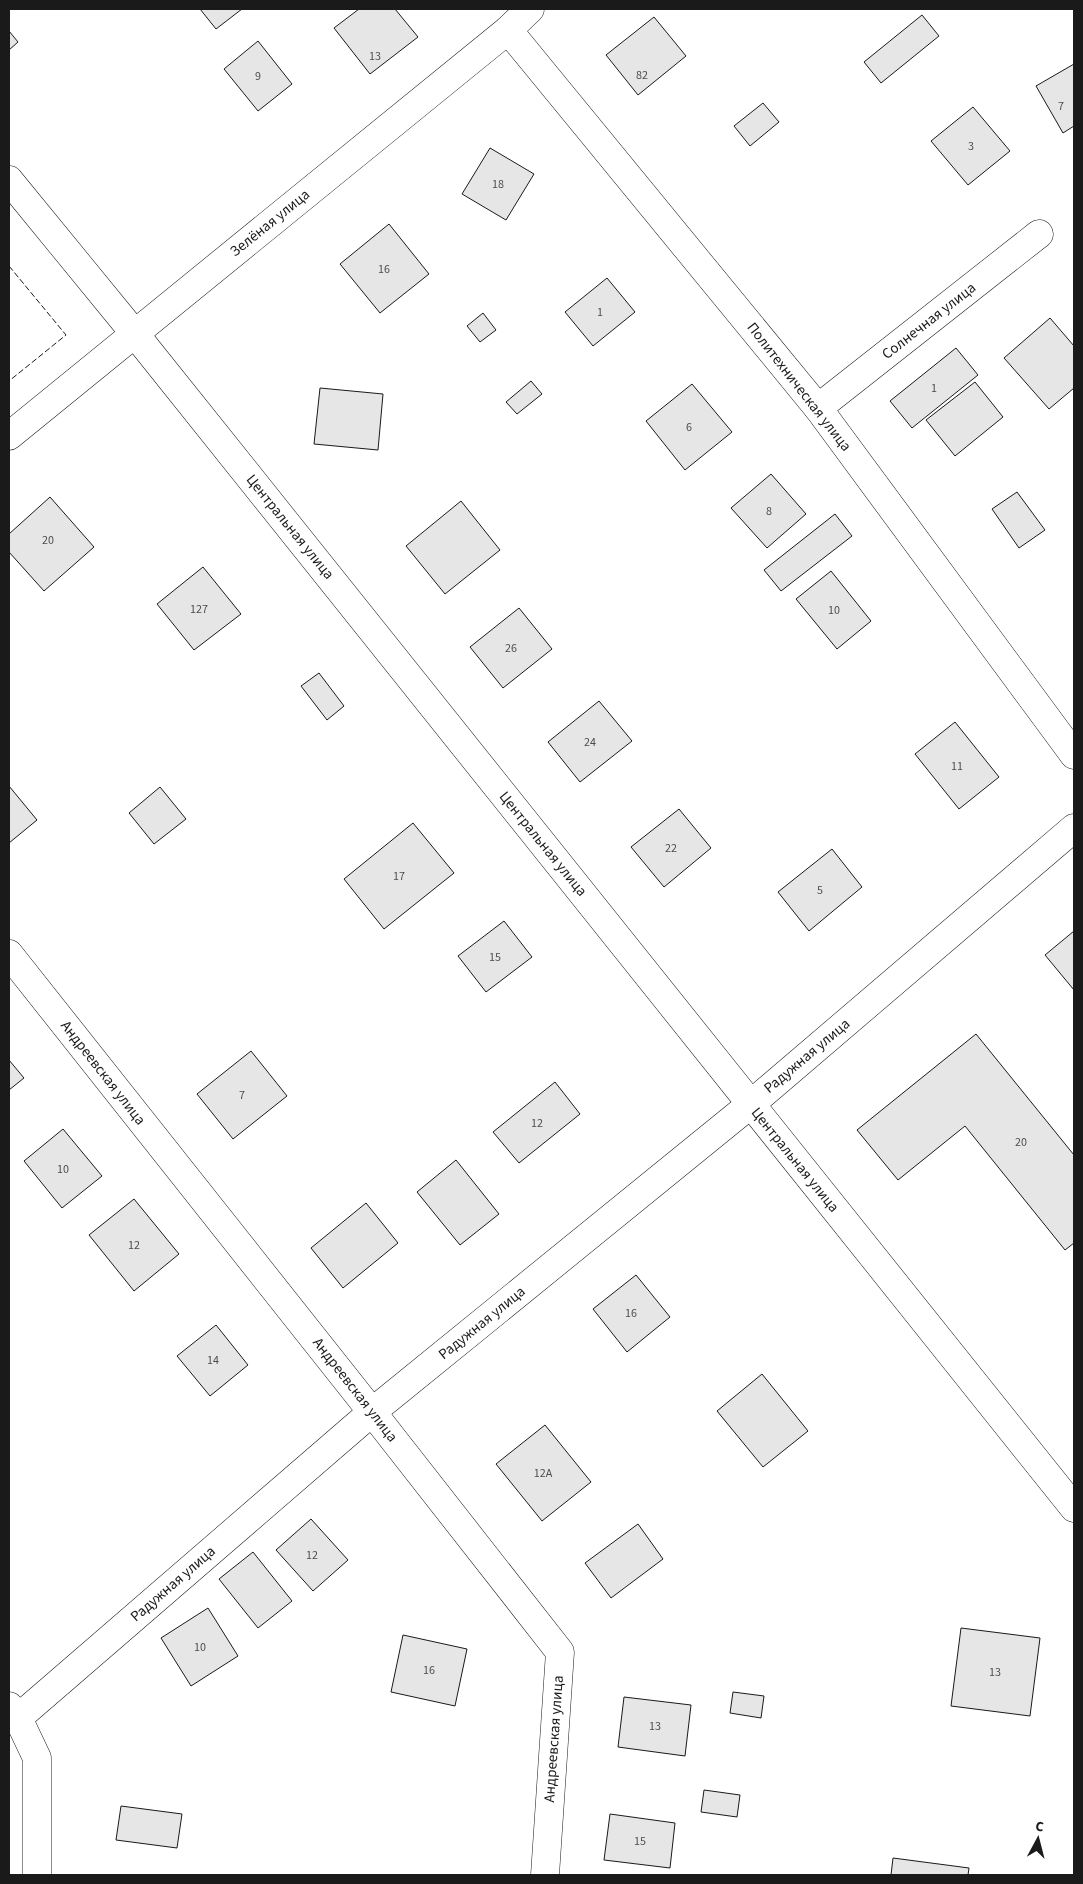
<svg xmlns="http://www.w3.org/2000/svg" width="1083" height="1884" font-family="'Source Sans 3',sans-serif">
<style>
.building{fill:#e6e6e6;stroke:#1a1a1a}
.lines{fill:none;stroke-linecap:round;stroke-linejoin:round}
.minor-casing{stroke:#1a1a1a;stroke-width:29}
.minor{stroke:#fff;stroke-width:28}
.fence{stroke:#1a1a1a;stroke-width:1;stroke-dasharray:6 2.5;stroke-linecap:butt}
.labels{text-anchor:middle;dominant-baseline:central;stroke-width:4;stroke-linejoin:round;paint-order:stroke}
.number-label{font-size:12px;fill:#4d4d4d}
.street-label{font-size:15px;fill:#1a1a1a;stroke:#fff}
</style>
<rect width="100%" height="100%" fill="#fff"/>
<g class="building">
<polygon points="200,9 242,9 216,29"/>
<polygon points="359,9 395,9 418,37 370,74 334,28"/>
<polygon points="922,15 939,36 881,83 864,62"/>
<polygon points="654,17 686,56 638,95 606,55"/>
<polygon points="9,31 18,42 9,50"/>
<polygon points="258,41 292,84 258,111 224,69"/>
<polygon points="1074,64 1074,126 1063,133 1036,86"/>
<polygon points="763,103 779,122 750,146 734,126"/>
<polygon points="973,107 1010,151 968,185 931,141"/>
<polygon points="490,148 534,174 506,220 462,194"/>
<polygon points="389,224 429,274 380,313 340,264"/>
<polygon points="607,278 635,312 593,346 565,312"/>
<polygon points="483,313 496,330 480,342 467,326"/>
<polygon points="1050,318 1074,346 1074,388 1049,409 1004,358"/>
<polygon points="956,348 978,375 912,428 890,401"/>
<polygon points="531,381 542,394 517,414 506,402"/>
<polygon points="975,382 1003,417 955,456 926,420"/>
<polygon points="692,384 732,432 685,470 646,421"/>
<polygon points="320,388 383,394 378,450 314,444"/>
<polygon points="771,474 806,514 767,548 731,508"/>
<polygon points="1017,492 1045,530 1019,548 992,509"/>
<polygon points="50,497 94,547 44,591 9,552 9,534"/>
<polygon points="461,501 500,550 445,594 406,546"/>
<polygon points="835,514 852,536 781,591 764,570"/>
<polygon points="203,567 241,614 194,650 157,604"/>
<polygon points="831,571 871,621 837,649 796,599"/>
<polygon points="519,608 552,649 503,688 470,647"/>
<polygon points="319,673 344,706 327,720 301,686"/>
<polygon points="599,701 632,741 580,782 548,742"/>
<polygon points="955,722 999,777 959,809 915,754"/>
<polygon points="9,786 37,820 9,843"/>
<polygon points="160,787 186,819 154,844 129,813"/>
<polygon points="679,809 711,848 664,887 631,847"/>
<polygon points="413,823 454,873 384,929 344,879"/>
<polygon points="832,849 862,887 809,931 778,892"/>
<polygon points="504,921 532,957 486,992 458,956"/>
<polygon points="1074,931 1074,990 1045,955"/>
<polygon points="976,1034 1074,1155 1074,1243 1065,1250 965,1126 898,1180 857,1130"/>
<polygon points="251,1051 287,1096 233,1139 197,1094"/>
<polygon points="9,1060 24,1078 9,1090"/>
<polygon points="555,1082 580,1114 519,1163 493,1132"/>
<polygon points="63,1129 102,1176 62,1208 24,1161"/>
<polygon points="456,1160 499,1214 460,1245 417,1192"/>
<polygon points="134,1199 179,1254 134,1291 89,1235"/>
<polygon points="366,1203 398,1243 343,1288 311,1248"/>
<polygon points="636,1275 670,1317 627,1352 593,1309"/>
<polygon points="216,1325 248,1365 210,1396 177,1356"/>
<polygon points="762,1374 808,1431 763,1467 717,1411"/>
<polygon points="545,1425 591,1482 542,1521 496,1464"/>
<polygon points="311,1519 348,1560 313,1591 276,1550"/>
<polygon points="638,1524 663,1559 611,1598 585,1563"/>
<polygon points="253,1552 292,1601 258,1628 219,1579"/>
<polygon points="208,1608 238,1656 191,1686 161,1638"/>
<polygon points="961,1628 1040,1638 1030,1716 951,1706"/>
<polygon points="403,1635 467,1649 455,1706 391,1692"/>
<polygon points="733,1692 764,1696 761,1718 730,1713"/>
<polygon points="624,1697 691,1705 685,1756 618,1747"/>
<polygon points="704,1790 740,1795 737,1817 701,1812"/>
<polygon points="121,1806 182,1814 177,1848 116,1840"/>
<polygon points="610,1814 675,1823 670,1868 604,1860"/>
<polygon points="893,1858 969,1868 968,1875 891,1875"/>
</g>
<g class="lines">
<g class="minor-casing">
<g id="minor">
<polyline points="508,30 818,408 1074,755"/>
<polyline points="9,180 135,334 1074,1508"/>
<polyline points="818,408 1039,234"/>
<polyline points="9,436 508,30 530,9"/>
<polyline points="9,954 372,1412 560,1652 545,1875"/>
<polyline points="9,1706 18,1718 37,1758 37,1875"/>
<polyline points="18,1718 372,1412 751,1104 1074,828"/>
</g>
</g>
<use href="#minor" class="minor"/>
<polyline class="fence" points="9,266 66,335 9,381"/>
</g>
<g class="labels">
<g class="number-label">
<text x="375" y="56">13</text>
<text x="642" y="75">82</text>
<text x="258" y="76">9</text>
<text x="1061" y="106">7</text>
<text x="971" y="146">3</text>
<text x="498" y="184">18</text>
<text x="384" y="269">16</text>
<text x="600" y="312">1</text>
<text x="934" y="388">1</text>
<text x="689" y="427">6</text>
<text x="769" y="511">8</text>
<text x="48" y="540">20</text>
<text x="199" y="609">127</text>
<text x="834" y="610">10</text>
<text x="511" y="648">26</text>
<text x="590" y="742">24</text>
<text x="957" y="766">11</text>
<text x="671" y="848">22</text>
<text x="399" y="876">17</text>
<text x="820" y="890">5</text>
<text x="495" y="957">15</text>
<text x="242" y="1095">7</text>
<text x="537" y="1123">12</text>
<text x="1021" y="1142">20</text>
<text x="63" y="1169">10</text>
<text x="134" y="1245">12</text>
<text x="631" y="1313">16</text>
<text x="213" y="1360">14</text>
<text x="543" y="1473">12А</text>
<text x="312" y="1555">12</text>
<text x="200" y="1647">10</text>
<text x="429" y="1670">16</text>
<text x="995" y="1672">13</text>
<text x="655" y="1726">13</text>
<text x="640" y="1841">15</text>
</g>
<g class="street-label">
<text transform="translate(270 223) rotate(-39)">Зелёная улица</text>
<text transform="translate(929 321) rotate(-38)">Солнечная улица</text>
<text transform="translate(799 387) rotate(52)">Политехническая улица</text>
<text transform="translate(290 527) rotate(51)">Центральная улица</text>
<text transform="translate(543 844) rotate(51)">Центральная улица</text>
<text transform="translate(807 1056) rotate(-40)">Радужная улица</text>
<text transform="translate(103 1073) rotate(52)">Андреевская улица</text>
<text transform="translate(795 1160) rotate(51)">Центральная улица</text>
<text transform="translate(482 1323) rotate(-39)">Радужная улица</text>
<text transform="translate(355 1390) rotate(52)">Андреевская улица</text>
<text transform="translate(173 1584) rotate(-41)">Радужная улица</text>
<text transform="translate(554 1739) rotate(-86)">Андреевская улица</text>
</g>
</g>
<rect width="1083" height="1884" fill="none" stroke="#1a1a1a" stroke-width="20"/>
<g transform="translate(1038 1839) rotate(7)" stroke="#ffffff" stroke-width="4" paint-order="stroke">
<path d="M0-4L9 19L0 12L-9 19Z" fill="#1a1a1a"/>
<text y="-8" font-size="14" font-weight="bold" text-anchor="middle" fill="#1a1a1a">С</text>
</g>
</svg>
